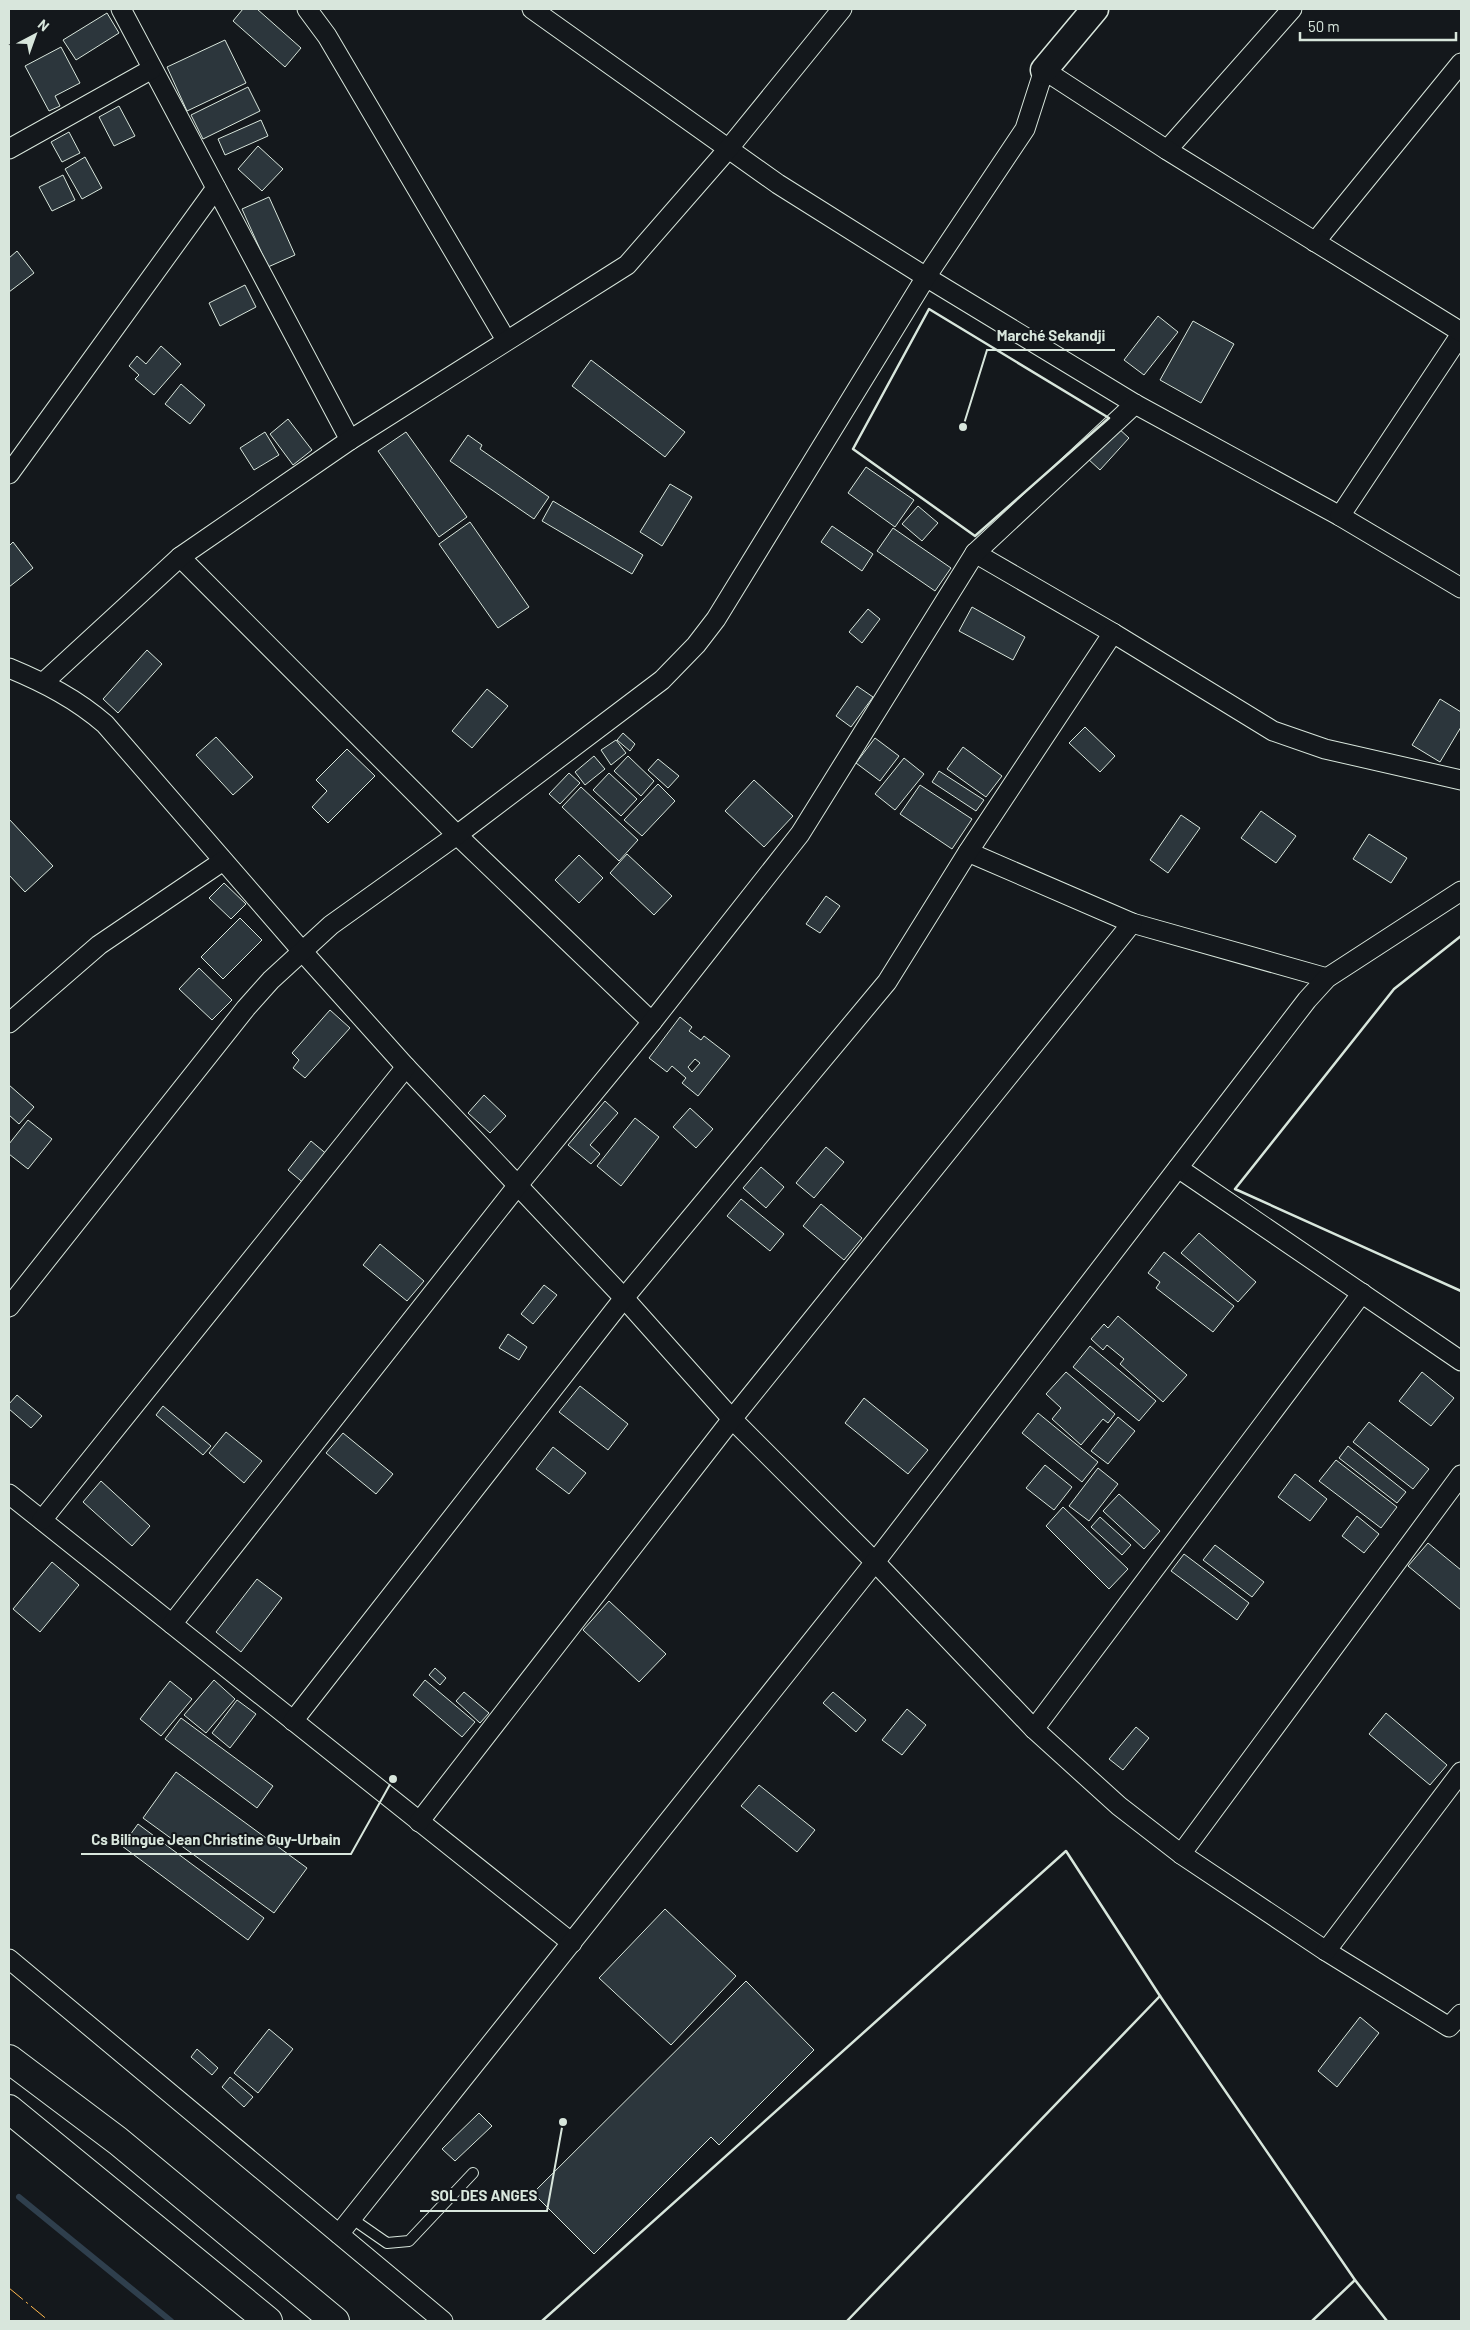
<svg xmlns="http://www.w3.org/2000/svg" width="1470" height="2330" font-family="Barlow,sans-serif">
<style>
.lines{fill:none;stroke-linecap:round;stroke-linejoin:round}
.stream{stroke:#2f3f4d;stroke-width:6}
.building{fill:#2c363c;stroke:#d8e6dc;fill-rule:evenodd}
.lane-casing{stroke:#d8e6dc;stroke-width:12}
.street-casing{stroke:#d8e6dc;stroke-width:21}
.secondary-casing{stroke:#d8e6dc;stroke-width:29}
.highway-casing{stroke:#d8e6dc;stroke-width:30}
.lane{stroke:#14181c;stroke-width:10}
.street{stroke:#14181c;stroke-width:19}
.secondary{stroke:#14181c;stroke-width:26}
.highway{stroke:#14181c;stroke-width:28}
.wall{stroke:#d8e6dc;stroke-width:2.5}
.power{stroke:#ffb74d;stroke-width:1;stroke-dasharray:18 4 2.5 4;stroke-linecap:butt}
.leader{fill:none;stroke:#d8e6dc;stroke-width:2}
.callout-dot{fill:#d8e6dc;stroke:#14181c;stroke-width:2}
.callout-label{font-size:15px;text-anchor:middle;font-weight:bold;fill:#d8e6dc;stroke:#14181c;stroke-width:4;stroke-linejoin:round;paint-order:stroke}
</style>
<rect width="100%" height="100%" fill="#14181c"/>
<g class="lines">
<polyline class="stream" points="19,2197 171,2321"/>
</g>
<g class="building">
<polygon points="243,9 257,9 301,48 285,67 233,21"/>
<polygon points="107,13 119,33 76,60 63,40"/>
<polygon points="225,40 246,83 187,111 167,67"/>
<polygon points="61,47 80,83 55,96 60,106 49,111 25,66"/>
<polygon points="248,87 260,111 203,139 191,115"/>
<polygon points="119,106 135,136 114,146 99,117"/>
<polygon points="261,120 268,136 225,155 218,139"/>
<polygon points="69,132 80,153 62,162 51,142"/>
<polygon points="258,146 283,169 262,191 238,169"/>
<polygon points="85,157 102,188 82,199 65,169"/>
<polygon points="63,175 75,200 52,211 39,187"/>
<polygon points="269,197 295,255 268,267 242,209"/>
<polygon points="17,251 34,273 9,292 9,258"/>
<polygon points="245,285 256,307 220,326 209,303"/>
<polygon points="1158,316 1178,332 1144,375 1124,360"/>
<polygon points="1193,321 1234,344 1201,403 1160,380"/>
<polygon points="161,346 181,364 154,395 135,379 139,375 129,366 137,356 146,364"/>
<polygon points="591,360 685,432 665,457 572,386"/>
<polygon points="181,384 205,405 190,424 165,404"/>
<polygon points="288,419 312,450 293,465 270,434"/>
<polygon points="1117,427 1129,438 1100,470 1087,458"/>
<polygon points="265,432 279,455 254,470 240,448"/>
<polygon points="406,432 467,517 439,537 378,451"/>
<polygon points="468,435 482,445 480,449 549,497 534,519 450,461"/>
<polygon points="866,467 914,500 895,527 848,493"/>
<polygon points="670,484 692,497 662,546 640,532"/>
<polygon points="553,501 643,555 632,574 542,521"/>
<polygon points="918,506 938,523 922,541 902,524"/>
<polygon points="470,522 529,607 498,628 439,544"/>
<polygon points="832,526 873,554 862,571 821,542"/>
<polygon points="893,528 951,568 935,591 877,551"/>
<polygon points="13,542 33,568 9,587 9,546"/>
<polygon points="972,607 1025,637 1013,660 959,631"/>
<polygon points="868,609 880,619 862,643 849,632"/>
<polygon points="147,650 162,664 118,713 103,699"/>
<polygon points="857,686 873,697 851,727 836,716"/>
<polygon points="487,689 508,706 472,748 452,731"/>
<polygon points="1440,699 1461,712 1461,727 1440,762 1412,745"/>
<polygon points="1085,727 1115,756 1100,772 1069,743"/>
<polygon points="623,733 635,744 630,751 617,740"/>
<polygon points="216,737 253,777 233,795 196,755"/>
<polygon points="875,738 899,756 880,781 856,763"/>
<polygon points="616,740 626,753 611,765 601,750"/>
<polygon points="963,747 1002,776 986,797 947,769"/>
<polygon points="347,749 375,776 328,823 312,807 327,791 316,780"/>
<polygon points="594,756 605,769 585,785 575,772"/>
<polygon points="628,756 654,781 641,796 614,771"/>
<polygon points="904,758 924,774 895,810 875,794"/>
<polygon points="658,759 679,776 668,788 648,770"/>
<polygon points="939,771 984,800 976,811 932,782"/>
<polygon points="569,773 580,783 560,804 549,794"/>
<polygon points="609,773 637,799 621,816 593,790"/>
<polygon points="754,780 793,816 764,847 725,811"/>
<polygon points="658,784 675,801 642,836 624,820"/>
<polygon points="920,785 972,819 952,849 900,814"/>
<polygon points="581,787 638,840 619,861 562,807"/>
<polygon points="1261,811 1296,836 1276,863 1241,838"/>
<polygon points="1181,815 1200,828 1168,873 1150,860"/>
<polygon points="9,819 53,866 25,892 9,875"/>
<polygon points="1369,834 1407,858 1391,883 1353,859"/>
<polygon points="627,854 672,896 654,915 610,873"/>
<polygon points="579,855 603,878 579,903 555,880"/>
<polygon points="224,883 246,904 231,919 209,898"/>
<polygon points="826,896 840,906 820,933 806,924"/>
<polygon points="240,918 262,940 223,979 201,957"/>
<polygon points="199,968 232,1000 212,1020 179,989"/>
<polygon points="330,1010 350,1028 305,1078 293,1068 299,1060 292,1053"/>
<path d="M680,1017L692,1027L689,1031L701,1040L704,1036L730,1056L698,1096L682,1083L686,1078L672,1066L667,1072L649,1058ZM695,1059L700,1063L692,1072L688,1067Z"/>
<polygon points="9,1085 34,1107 19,1124 9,1115"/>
<polygon points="484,1095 506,1116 490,1133 468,1113"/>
<polygon points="605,1101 618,1113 590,1145 600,1154 591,1164 568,1145"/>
<polygon points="690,1108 713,1129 696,1148 673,1127"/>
<polygon points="635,1118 659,1137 621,1186 597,1166"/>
<polygon points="28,1120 52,1139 28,1169 9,1154 9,1144"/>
<polygon points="311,1141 329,1156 306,1185 288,1170"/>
<polygon points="826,1147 844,1162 814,1198 796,1183"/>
<polygon points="761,1167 784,1187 766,1208 743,1188"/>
<polygon points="741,1199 784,1234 770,1251 727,1216"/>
<polygon points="821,1204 862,1238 844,1260 803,1226"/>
<polygon points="1199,1233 1256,1282 1238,1302 1181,1253"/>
<polygon points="380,1244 424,1281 407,1301 363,1265"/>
<polygon points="1164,1252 1234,1306 1213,1332 1156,1288 1160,1282 1148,1273"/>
<polygon points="544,1285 557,1295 533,1324 521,1314"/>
<polygon points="1118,1316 1187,1375 1163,1402 1120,1364 1124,1359 1107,1345 1103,1350 1091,1339 1104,1324 1108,1328"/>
<polygon points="508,1334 527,1347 519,1360 499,1348"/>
<polygon points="1090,1346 1156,1401 1139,1421 1073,1367"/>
<polygon points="1066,1372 1115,1414 1108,1423 1103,1419 1081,1445 1052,1419 1061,1408 1046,1394"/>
<polygon points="1422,1372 1454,1398 1431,1426 1399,1401"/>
<polygon points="580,1386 628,1424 608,1450 559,1412"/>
<polygon points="17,1395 42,1416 31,1428 9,1409 9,1404"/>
<polygon points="864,1398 928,1450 908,1474 845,1423"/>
<polygon points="163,1406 211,1446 203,1455 156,1415"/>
<polygon points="1038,1413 1098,1462 1082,1482 1022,1433"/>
<polygon points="1118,1417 1135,1431 1108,1464 1091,1451"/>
<polygon points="1369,1422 1429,1469 1413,1489 1353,1442"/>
<polygon points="226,1432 262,1461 244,1483 209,1453"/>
<polygon points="343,1433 393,1474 376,1494 326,1453"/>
<polygon points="1348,1446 1406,1492 1397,1503 1339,1458"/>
<polygon points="553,1447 586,1473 569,1494 536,1469"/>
<polygon points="1336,1460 1397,1507 1381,1528 1319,1481"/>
<polygon points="1045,1465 1072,1487 1054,1510 1026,1488"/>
<polygon points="1098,1468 1118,1484 1089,1521 1069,1506"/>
<polygon points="1295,1474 1327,1499 1310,1521 1278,1497"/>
<polygon points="101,1481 150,1526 132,1546 83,1502"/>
<polygon points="1119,1494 1160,1531 1144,1549 1103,1511"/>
<polygon points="1063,1507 1128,1569 1109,1589 1046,1526"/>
<polygon points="1357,1516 1379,1534 1364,1553 1342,1536"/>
<polygon points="1100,1517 1131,1545 1122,1555 1091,1527"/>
<polygon points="1428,1543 1461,1570 1461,1610 1408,1566"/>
<polygon points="1215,1545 1264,1582 1252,1597 1203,1560"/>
<polygon points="1184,1554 1249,1603 1237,1620 1171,1571"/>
<polygon points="52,1562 79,1585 40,1632 13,1609"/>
<polygon points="257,1579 282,1598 241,1652 216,1632"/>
<polygon points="609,1601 666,1654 639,1682 583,1630"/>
<polygon points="435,1668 446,1678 440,1685 429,1675"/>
<polygon points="214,1680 235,1699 206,1733 184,1715"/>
<polygon points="425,1680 475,1722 462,1737 413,1695"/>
<polygon points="170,1681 192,1699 161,1736 140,1719"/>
<polygon points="464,1692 489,1713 480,1723 456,1701"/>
<polygon points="833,1692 866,1720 856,1732 823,1703"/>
<polygon points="237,1700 256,1714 230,1748 212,1733"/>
<polygon points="907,1709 926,1725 902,1755 882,1740"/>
<polygon points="1386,1713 1447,1765 1430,1785 1369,1734"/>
<polygon points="181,1718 273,1786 257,1808 165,1739"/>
<polygon points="1136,1727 1149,1738 1123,1770 1109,1759"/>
<polygon points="176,1772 307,1868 274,1913 143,1818"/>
<polygon points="759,1785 815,1830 797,1852 741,1806"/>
<polygon points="138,1824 264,1918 248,1940 122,1846"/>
<polygon points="665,1909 736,1976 671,2045 599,1978"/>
<polygon points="746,1981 814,2050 719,2145 711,2137 594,2254 533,2193"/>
<polygon points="1360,2017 1379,2033 1337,2087 1318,2071"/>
<polygon points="269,2029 293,2049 258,2093 234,2073"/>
<polygon points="197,2049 218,2068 212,2075 191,2057"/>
<polygon points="230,2077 253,2097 244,2107 222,2087"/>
<polygon points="479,2113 492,2126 455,2161 442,2149"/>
</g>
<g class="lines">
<g class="lane-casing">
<polyline id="lane" points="351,2218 387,2243 409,2241 473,2173"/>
</g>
<g class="street-casing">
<g id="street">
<polyline points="121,9 350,440"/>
<polyline points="307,9 327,36 506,340"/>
<polyline points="532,9 778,184 926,277 1135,404 1340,516 1461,588"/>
<polyline points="9,149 152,69"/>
<polyline points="1167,150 1292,9"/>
<polyline points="1315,242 1461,63"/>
<polyline points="9,474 216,188"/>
<polyline points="1340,516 1461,334"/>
<polyline points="975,553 1113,633 1273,731 1325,749 1461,780"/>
<polyline points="180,557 457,835 652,1022"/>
<path d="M9,668C45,683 76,699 105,724L302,951L406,1067L624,1298L732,1419L875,1562L1034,1729L1119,1806L1181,1854L1326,1951L1449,2027L1461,2014"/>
<polyline points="44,682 180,557 350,440 627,265 729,148 842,9"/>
<polyline points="968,852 1132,923 1327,978"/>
<polyline points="9,1023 99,945 223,861"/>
<polyline points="1178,1168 1461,1361"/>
<polyline points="9,1307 246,1008 271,980 331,925 457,835 662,680 696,645 716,619 926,277 1025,129 1044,70 1167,150 1461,332"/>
<polyline points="9,1494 572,1943"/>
<polyline points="42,1520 406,1067"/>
<polyline points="172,1624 518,1185 652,1022 800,834 975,553 1135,404"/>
<polyline points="293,1721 624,1298 887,982 968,852 1113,633"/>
<polyline points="1034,1729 1362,1293"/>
<polyline points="419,1822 732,1419 1132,923"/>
<polyline points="1181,1854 1461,1475"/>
<polyline points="1326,1951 1461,1772"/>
<polyline points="9,1959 443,2321"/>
<polyline points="339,2234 875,1562 1307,1000 1327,978 1461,891"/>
</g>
</g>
<g class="secondary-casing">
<polyline id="secondary" points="1044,70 1095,9"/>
</g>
<g class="highway-casing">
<g id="highway">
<polyline points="9,2059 118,2141 335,2321"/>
<polyline points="9,2109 268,2321"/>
</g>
</g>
<use href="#lane" class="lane"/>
<use href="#street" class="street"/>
<use href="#secondary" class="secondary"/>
<use href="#highway" class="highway"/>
<g class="wall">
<polygon points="929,309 1109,418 975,536 853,449"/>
<polyline points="1461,936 1394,989 1235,1189 1461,1291"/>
<polyline points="542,2321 1066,1851 1160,1996 1355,2280 1387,2321"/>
<polyline points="847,2321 1160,1996"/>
<polyline points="1312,2321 1355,2280"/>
</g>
<polyline class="power" points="9,2288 49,2321"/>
</g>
<path class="leader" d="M963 427L987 350H1115M393 1779L351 1854H81M563 2122L547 2211H420"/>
<g class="callout-dot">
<circle cx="963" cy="427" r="5"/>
<circle cx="393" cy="1779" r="5"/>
<circle cx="563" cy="2122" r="5"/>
</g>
<g class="callout-label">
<text x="1051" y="341">Marché Sekandji</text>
<text x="216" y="1845">Cs Bilingue Jean Christine Guy-Urbain</text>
<text x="484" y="2201">SOL DES ANGES</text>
</g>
<rect width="1470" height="2330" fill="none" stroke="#d8e6dc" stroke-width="20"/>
<g transform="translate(35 35) rotate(41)" stroke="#14181c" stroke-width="4" paint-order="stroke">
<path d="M0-4L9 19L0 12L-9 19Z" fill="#d8e6dc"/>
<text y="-8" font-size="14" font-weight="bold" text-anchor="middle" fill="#d8e6dc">N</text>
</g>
<path d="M1300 32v8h156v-8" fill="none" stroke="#d8e6dc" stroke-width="2.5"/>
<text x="1308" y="32" font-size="15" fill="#d8e6dc" stroke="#14181c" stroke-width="4" paint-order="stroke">50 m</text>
</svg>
